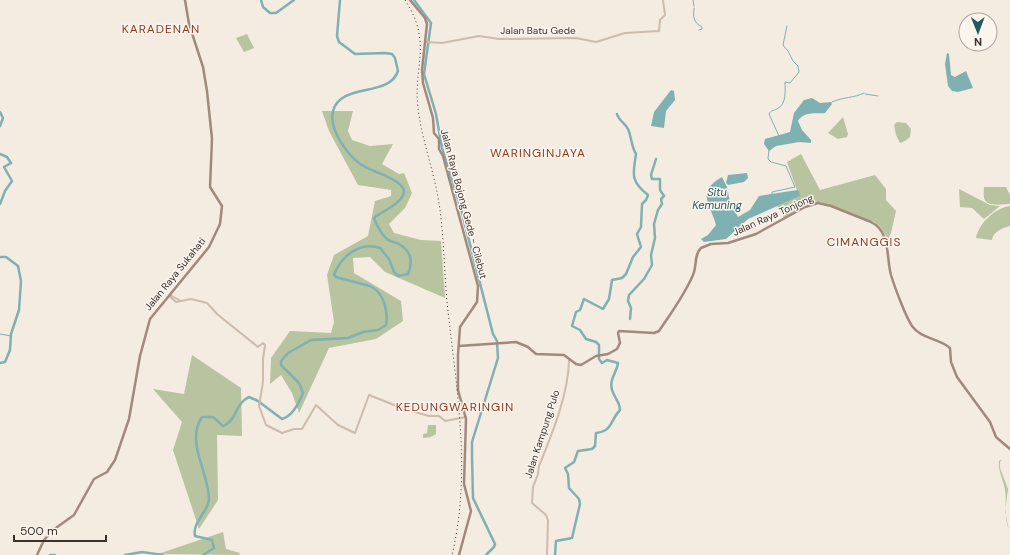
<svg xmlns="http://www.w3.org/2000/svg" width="1010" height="555" font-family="'DM Sans',sans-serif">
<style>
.green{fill:#b8c4a0}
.water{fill:#7fb0b2}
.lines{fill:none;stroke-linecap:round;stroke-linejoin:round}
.stream{stroke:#7fb0b2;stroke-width:1}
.river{stroke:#7fb0b2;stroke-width:2.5}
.tertiary{stroke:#cdbbac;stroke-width:2}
.secondary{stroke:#a18a7d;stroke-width:2.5}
.rail{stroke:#3b302b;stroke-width:1;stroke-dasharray:1 3;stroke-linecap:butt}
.labels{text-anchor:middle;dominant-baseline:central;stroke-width:3;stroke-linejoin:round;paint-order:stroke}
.street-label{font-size:10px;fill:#3b302b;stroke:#fbf5ee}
.water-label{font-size:11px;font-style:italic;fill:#1f5a5e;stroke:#fbf5ee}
.quarter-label{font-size:12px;letter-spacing:1px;fill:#8c3b22;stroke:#fbf5ee}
</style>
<rect width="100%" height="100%" fill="#f4ebe1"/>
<g class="green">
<polygon points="247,34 254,48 244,52 236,38"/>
<polygon points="322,111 353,111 348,131 352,140 370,146 393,144 382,164 399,174 404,173 412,193 405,208 389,224 394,233 421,240 441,241 445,298 385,272 370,257 353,258 354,273 401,301 403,321 376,339 329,348 299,413 292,393 281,375 270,384 271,358 290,331 331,333 334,322 327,275 334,255 368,236 375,201 391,196 391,190 358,185 329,131"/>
<polygon points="843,117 848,134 847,137 838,139 828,133"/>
<polygon points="897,122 906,123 911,129 910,137 905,141 900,143 896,135 894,125"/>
<polygon points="801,154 820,190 875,175 886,189 886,200 896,211 891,233 888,239 880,227 874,222 820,202 807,205 784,218 777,206 799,196 787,162"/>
<path d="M984,187H1006L1010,195V204C1004,204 988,207 985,200C983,197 984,190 984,187Z"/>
<polygon points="959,189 990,205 1000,206 984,219 972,208 960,207"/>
<path d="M1010,206V226C1003,228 993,231 992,240L976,238C979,223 995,208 1010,206Z"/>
<polygon points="192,355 241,388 242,436 217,435 218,500 199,529 173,450 182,422 153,389 184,394"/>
<polygon points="428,425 436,425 436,434 431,437 423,438 423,434 427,433"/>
<path d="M1002,459L1000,462V468L1008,489L1005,512L1009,530C1003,516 1007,503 1005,489C1003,479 998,471 999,461Z"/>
<polygon points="223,532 226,549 240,553 239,555 158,554"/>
</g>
<g class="water">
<polygon points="947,53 949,54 951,75 955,77 966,71 973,88 958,92 952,91 948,86 945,64"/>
<polygon points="671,90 674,91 675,100 666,111 664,128 651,126 654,112"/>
<path d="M812,98L820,103L831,102L832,104L825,113C815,114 804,111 798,121L802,130L811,140V143L799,142L788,144L776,146L769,151L764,144L765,139L790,132L794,113L804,100Z"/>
<polygon points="747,173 748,178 744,182 728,185 726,183 728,175"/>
<path d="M722,177L727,187L730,202L738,217L750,210L759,196L797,190L799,191L800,196L748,219L726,239L704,242L701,239L708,235L716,225C711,205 695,192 722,177Z"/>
</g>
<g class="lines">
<g class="stream">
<polyline points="693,0 694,6"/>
<path d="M694,8C693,17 693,22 702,27V29L699,30"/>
<polyline points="865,94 878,96"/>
<path d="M832,102C843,97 854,98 864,93"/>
<path d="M779,136L769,114C771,110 773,111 777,109C787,104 785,90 785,82L790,83L799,72L798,66L793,61L788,51L783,45L787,26"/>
<polyline points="769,150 768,159 771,162 786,166 795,187 772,192 772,196"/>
<polyline points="0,334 11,336"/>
</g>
<g class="river">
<polyline points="261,0 263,7 270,13 276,13 294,0"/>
<polyline points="414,0 431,23 424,74 436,114 442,148 461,209 493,334 497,341 498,358 472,442 472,456 473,498 495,544 494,547 486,555"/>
<polyline points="0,112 3,118 0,126"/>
<polyline points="0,154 7,157 11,163 4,167 12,181 5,191 0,204"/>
<polyline points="0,257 6,257 18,266 21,281 19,310 11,334 10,350 5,362 0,363"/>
<polyline points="630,319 631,308 628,301 629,295 644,279 652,265 651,255 655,238 654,224 658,210 662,204 661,199 664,196 660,190 660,179 652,179 651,175 656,159"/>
<polyline points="50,555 55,555"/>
<polyline points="125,555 142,552 163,555"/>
<path d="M203,555L214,548L212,540L195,536C192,522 208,513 209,499C209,472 185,442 202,417H213L223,426C237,421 235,403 249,397L258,401L282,419C293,416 299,403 303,393L299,383L281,365V361L288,353L311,340L348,338L363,332L378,330L386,325C388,312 385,295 372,287C366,284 345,280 336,277L334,275C341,256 360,241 380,248L389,259L394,272L398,276L408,274C413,262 411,251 399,244C395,242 390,242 387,239C380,233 377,226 374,218C382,211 402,204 404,192C405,181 375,172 367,168C350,160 328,130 333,111C341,82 389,98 398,71L395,58L392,54L385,53L355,54L339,42L337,36L340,0"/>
<path d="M555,555L556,541L572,538L580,504L579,499L569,488L568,474L565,468L574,462L578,451L592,449L595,446L596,433C613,431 610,420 620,410C620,402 614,397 612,390C609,379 617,372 618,363L607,360L602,363L599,359V345L596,342L586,339L580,330L572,326L576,312L580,310L584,299L603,309L609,299L612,280L622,278L626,274L633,257L641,247L637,234L641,227L642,204L646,200L648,195C630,181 633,174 636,154C631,146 632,138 628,129C625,123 619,121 617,114"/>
</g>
<g class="tertiary">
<polyline points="426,42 442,43 479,36 499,39 576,38 596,42 625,33 659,31 660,20 665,15 663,0"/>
<polyline points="170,295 179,300"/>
<polyline points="169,296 176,302 191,299 207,303 217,314 258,347 263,343 265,345 263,359 263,382 259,406 266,425 282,433 294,429 302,429 316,405 338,425 355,433 369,395 404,409 429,416 439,416 445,421 466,417"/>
<path d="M547,555L548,520L546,515L532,503L533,487L538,474L539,466C552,434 569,393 569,359"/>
</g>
<g class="secondary">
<polyline points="410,0 425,18 427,24 422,70 423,83 433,118 434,133 439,139 439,149 443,156 478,286 477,302 460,327 458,355 458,390 466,419 464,484 471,511 459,555"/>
<path d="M459,346L516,342L528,347L536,354L564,355L576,364L581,365L596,356L608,354L617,349L620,343L618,333L619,331L654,333L659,331C671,313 684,296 693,275C697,266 694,254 701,248L711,244L728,243L756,234L805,207L818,203L831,206L871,222C891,232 886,257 891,275C895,288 905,315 912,326C921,339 939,338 950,348L951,362L957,377L990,422L996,437L1010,449"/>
<polyline points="37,555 44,540 53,530 74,515 94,479 107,472 115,460 129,419 140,356 150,319 209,247 220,224 222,206 210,187 212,139 207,91 203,67 189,24 185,0"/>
</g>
<path class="rail" d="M405,0C433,43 413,66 418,108C422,141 434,171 439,203C444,236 444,269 447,302C456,386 472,472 452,555"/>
</g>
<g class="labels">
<g class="street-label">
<text x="538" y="30">Jalan Batu Gede</text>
<text transform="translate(464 204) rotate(75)">Jalan Raya Bojong Gede - Cilebut</text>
<text transform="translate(773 215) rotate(-24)">Jalan Raya Tonjong</text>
<text transform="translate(175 274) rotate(-51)">Jalan Raya Sukahati</text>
<text transform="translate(542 434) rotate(-72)">Jalan Kampung Pulo</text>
</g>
<g class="water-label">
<text x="717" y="192">Situ<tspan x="717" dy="13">Kemuning</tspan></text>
</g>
<g class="quarter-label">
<text x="161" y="29">KARADENAN</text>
<text x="538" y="153">WARINGINJAYA</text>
<text x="864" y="242">CIMANGGIS</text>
<text x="455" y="407">KEDUNGWARINGIN</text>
</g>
</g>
<g transform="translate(978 32) rotate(179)"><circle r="19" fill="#fbf5ee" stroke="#aea6a0"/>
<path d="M0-3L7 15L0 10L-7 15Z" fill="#1f5a5e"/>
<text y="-6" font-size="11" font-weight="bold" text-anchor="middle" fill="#3b302b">N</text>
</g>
<path d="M14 535v6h92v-6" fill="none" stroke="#3b302b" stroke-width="2"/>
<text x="20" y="535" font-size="12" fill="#3b302b" stroke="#fbf5ee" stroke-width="3" paint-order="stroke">500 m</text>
</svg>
